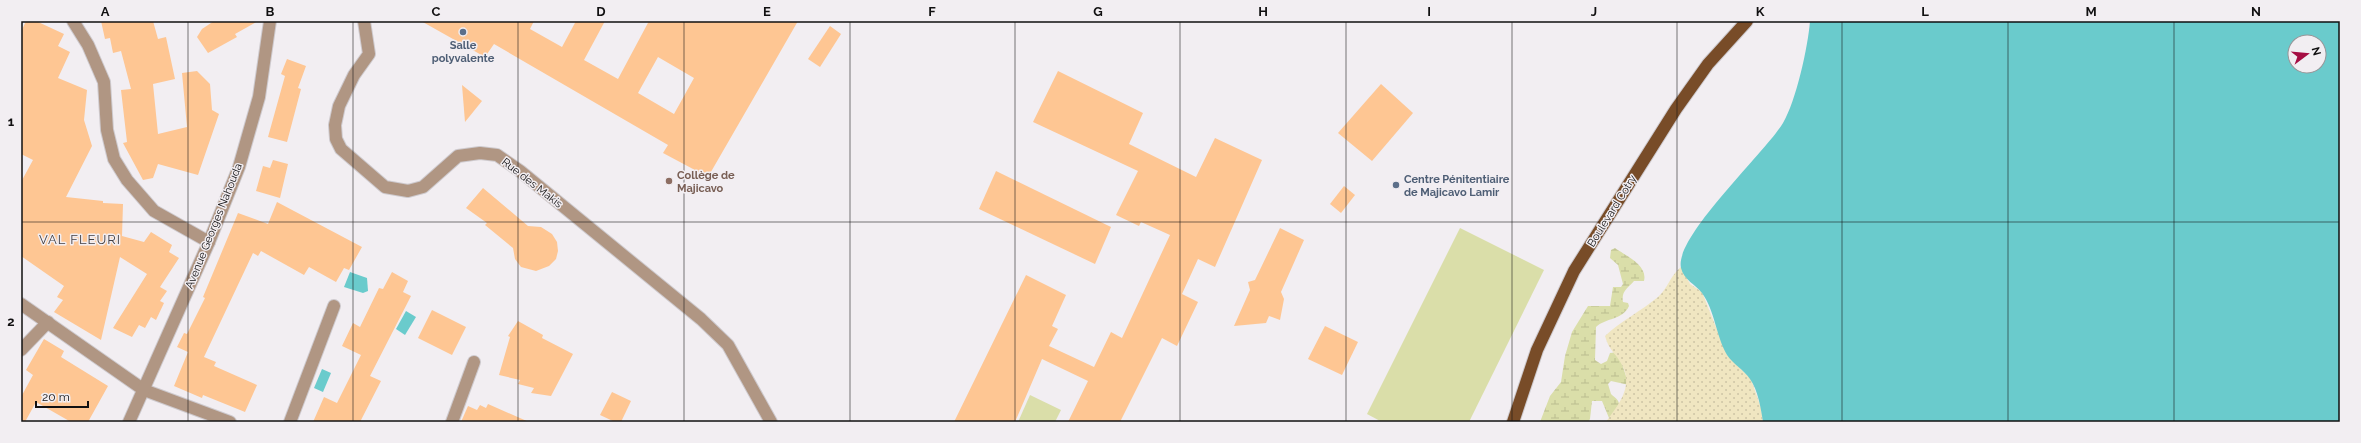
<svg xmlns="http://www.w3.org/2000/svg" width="2361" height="443" font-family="Raleway,sans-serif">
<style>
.wetland{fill:url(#wetland-marsh)}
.sand{fill:url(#sand-dots)}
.green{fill:#dadea9}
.water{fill:#6acbcc;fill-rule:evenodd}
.building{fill:#fec693;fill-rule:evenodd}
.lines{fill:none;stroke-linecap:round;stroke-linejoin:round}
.minor-casing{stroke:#cecace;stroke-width:14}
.major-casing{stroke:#cecace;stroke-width:14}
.minor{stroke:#b09683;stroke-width:12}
.major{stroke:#784c28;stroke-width:12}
.grid{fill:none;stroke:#111011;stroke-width:1;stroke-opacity:0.55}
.service-dot{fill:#5c6f8a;stroke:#f2eef2;stroke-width:1.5}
.education-dot{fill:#8d6e63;stroke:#f2eef2;stroke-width:1.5}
.labels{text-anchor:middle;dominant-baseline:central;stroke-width:3;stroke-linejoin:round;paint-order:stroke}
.service-label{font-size:11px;font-weight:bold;fill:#4e5e75;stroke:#f2eef2}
.education-label{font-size:11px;font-weight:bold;fill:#785e54;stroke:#f2eef2;text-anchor:start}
.street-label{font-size:11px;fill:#111011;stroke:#f2eef2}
.quarter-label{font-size:13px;letter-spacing:1px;fill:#413e41;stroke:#f2eef2}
.neatline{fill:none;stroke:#111011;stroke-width:1.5}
.grid-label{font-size:13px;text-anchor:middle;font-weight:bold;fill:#111011}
</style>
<defs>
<pattern id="wetland-marsh" width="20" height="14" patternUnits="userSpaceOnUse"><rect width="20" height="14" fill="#dadea9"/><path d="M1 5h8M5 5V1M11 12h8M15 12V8" fill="none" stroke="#babd90"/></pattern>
<pattern id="sand-dots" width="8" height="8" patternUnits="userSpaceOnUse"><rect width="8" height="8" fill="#f0e6c1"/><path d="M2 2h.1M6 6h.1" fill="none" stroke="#cdc4a5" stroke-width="1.8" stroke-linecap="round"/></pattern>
</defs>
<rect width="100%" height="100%" fill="#f2eef2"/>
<path class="wetland" d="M1615,248C1626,256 1648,265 1644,281H1634C1628,288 1621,291 1623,302L1628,303L1629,306C1623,320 1605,318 1596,327L1595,360L1601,364L1607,361L1610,353L1618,352L1629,385L1611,381L1608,384L1611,394C1617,400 1620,399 1619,410L1609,418L1602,401H1592L1590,419L1588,422H1540L1550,396L1561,382L1565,356L1572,332L1588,306H1610L1613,287H1621L1623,284L1618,265L1610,258L1611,250Z"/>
<path class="sand" d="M1681,267L1690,284L1702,292L1727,355L1751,379L1761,408L1763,422H1606C1618,405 1634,387 1622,365C1616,353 1609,351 1605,336C1621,321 1641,311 1658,297C1668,288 1670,276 1681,267Z"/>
<g class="green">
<polygon points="1460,228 1544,270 1469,422 1382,422 1367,414"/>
<polygon points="1030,395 1061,410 1055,422 1018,422"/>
</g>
<g class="water">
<path d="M1810,21H2340V422H1763C1761,409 1758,390 1750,379C1744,370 1733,364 1727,355C1716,336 1715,311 1702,293C1695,284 1684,280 1681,268C1674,237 1765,153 1783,123C1796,101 1808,47 1810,21ZM2295,42H2319V66H2295Z"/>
<polygon points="350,272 367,278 368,291 363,293 344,287"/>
<polygon points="406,311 416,317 405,335 396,329"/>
<polygon points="322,369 331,373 323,392 314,388"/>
</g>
<g class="building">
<polygon points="26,21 36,21 64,34 58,46 70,52 58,78 87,90 84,120 92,146 66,197 103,201 103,203 123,204 122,236 144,242 151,232 172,245 169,252 179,258 160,287 167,291 160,301 164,303 156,320 151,317 145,328 139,325 132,337 113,328 147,274 120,257 101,340 54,312 63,300 57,297 64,286 21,256 21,182 33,160 21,154 21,32"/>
<polygon points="101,21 153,21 158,39 166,37 175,79 153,84 158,134 187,127 182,73 197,71 210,84 212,110 219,114 198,175 158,164 153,178 143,180 123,143 127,142 121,90 131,89 121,51 113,53 110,38 105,39"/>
<polygon points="214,21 258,21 235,34 237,37 208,53 197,37 202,29"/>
<path d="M421,21H534L530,29L562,47L576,21H605L584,60L618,79L649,21H798L708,177L663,153L668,145L494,44L485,57ZM658,57L694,78L674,114L638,93Z"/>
<polygon points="830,26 841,34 820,67 808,59"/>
<polygon points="287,59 306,66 298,88 301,89 287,142 268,137 285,76 281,74"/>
<polygon points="1058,71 1143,113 1129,144 1196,177 1215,138 1262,160 1215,267 1198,259 1182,294 1198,302 1177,346 1162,338 1120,422 1068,422 1088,381 1042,359 1015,422 954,422 1026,275 1066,295 1052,326 1058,329 1049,346 1094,367 1111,332 1122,338 1170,235 1141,222 1139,226 1116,215 1138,171 1033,122"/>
<polygon points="1381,84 1413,113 1372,161 1338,133"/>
<polygon points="462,85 482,101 465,122"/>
<polygon points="273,160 288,164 280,198 256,191 263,166 270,168"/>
<polygon points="996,171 1111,227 1095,264 979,209"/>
<polygon points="1344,186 1355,195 1341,213 1330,204"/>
<polygon points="483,188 528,226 541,227 552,234 557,242 558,251 556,259 549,266 536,271 521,267 515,259 513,248 485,225 487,223 466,208"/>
<polygon points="277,202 362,247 349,270 344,268 336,282 309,267 304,275 261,251 258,256 253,253 204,357 216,362 214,366 257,385 245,412 203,395 202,398 174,386 188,352 177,347 184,333 187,334 205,298 203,297 238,213 268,224"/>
<polygon points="1280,228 1304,240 1281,292 1284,299 1280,320 1269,316 1266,323 1234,326 1250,290 1248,282 1255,280"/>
<polygon points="392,272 408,281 403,292 411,296 370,376 381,381 360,422 313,422 324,397 337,403 361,355 342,346 353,323 360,327 379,288 383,289"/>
<polygon points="432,310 466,327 452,355 418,338"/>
<polygon points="518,321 543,335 542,338 573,354 551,396 531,393 534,388 518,384 520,380 499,375 510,337 508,336"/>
<polygon points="1325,326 1358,342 1342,375 1308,359"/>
<polygon points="44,339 64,351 61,357 108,386 88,422 71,422 36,402 25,422 21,422 21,397 33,375 26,370"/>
<polygon points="612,392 631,401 621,422 615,422 600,415"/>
<polygon points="488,404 529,422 461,422 468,406 477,410 480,405 486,408"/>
</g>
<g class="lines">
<g class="minor-casing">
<g id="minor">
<polyline points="73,21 88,45 104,82 107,130 114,159 127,180 154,211 209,242"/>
<polyline points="364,21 369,54 354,75 339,106 335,125 336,139 341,149 385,187 408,191 423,187 458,156 480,153 497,155 520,171 701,319 728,345 771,422"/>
<polyline points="21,304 144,390 230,422"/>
<polyline points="21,350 48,322"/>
<polyline points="129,422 209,242 239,167 259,97 270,21"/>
<polyline points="290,422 334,306"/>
<polyline points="452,422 474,362"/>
</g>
</g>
<g class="major-casing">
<polyline id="major" points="1513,422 1537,350 1574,271 1676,109 1708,64 1747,21"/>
</g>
<use href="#minor" class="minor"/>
<use href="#major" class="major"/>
</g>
<path class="grid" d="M188,21V422M353,21V422M518,21V422M684,21V422M850,21V422M1015,21V422M1180,21V422M1346,21V422M1512,21V422M1677,21V422M1842,21V422M2008,21V422M2174,21V422M21,222H2340"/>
<g class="service-dot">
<circle cx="463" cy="32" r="4"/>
<circle cx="1396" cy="185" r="4"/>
</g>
<circle class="education-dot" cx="669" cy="181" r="4"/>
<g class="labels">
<g class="service-label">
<text x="463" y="45">Salle<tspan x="463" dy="13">polyvalente</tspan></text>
<text x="1404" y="179" text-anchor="start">Centre Pénitentiaire<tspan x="1404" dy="13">de Majicavo Lamir</tspan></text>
</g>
<g class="education-label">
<text x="677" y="175">Collège de<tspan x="677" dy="13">Majicavo</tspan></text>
</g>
<g class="street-label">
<text transform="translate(532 183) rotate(38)">Rue des Makis</text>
<text transform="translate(1612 211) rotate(-58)">Boulevard Cotry</text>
<text transform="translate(214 226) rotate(-68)">Avenue Georges Nahouda</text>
</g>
<g class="quarter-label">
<text x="80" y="239">VAL FLEURI</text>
</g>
</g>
<rect width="2361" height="443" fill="none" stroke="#f2eef2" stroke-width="44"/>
<g transform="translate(2307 54) rotate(74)"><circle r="19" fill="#f2eef2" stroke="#989598"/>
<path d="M0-3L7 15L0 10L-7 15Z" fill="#a60e44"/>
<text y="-6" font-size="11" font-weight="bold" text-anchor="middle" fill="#111011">N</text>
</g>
<path d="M36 401v6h52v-6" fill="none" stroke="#111011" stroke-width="2"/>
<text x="42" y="401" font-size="12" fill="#111011" stroke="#f2eef2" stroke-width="3" paint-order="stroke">20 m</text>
<rect x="22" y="22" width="2317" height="399" class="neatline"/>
<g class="grid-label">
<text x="105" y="16">A</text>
<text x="270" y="16">B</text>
<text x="436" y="16">C</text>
<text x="601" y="16">D</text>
<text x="767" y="16">E</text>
<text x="932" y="16">F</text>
<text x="1098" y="16">G</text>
<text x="1263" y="16">H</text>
<text x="1429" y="16">I</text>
<text x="1594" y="16">J</text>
<text x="1760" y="16">K</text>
<text x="1925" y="16">L</text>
<text x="2091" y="16">M</text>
<text x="2256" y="16">N</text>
<text x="11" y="126">1</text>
<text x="11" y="326">2</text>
</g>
</svg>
